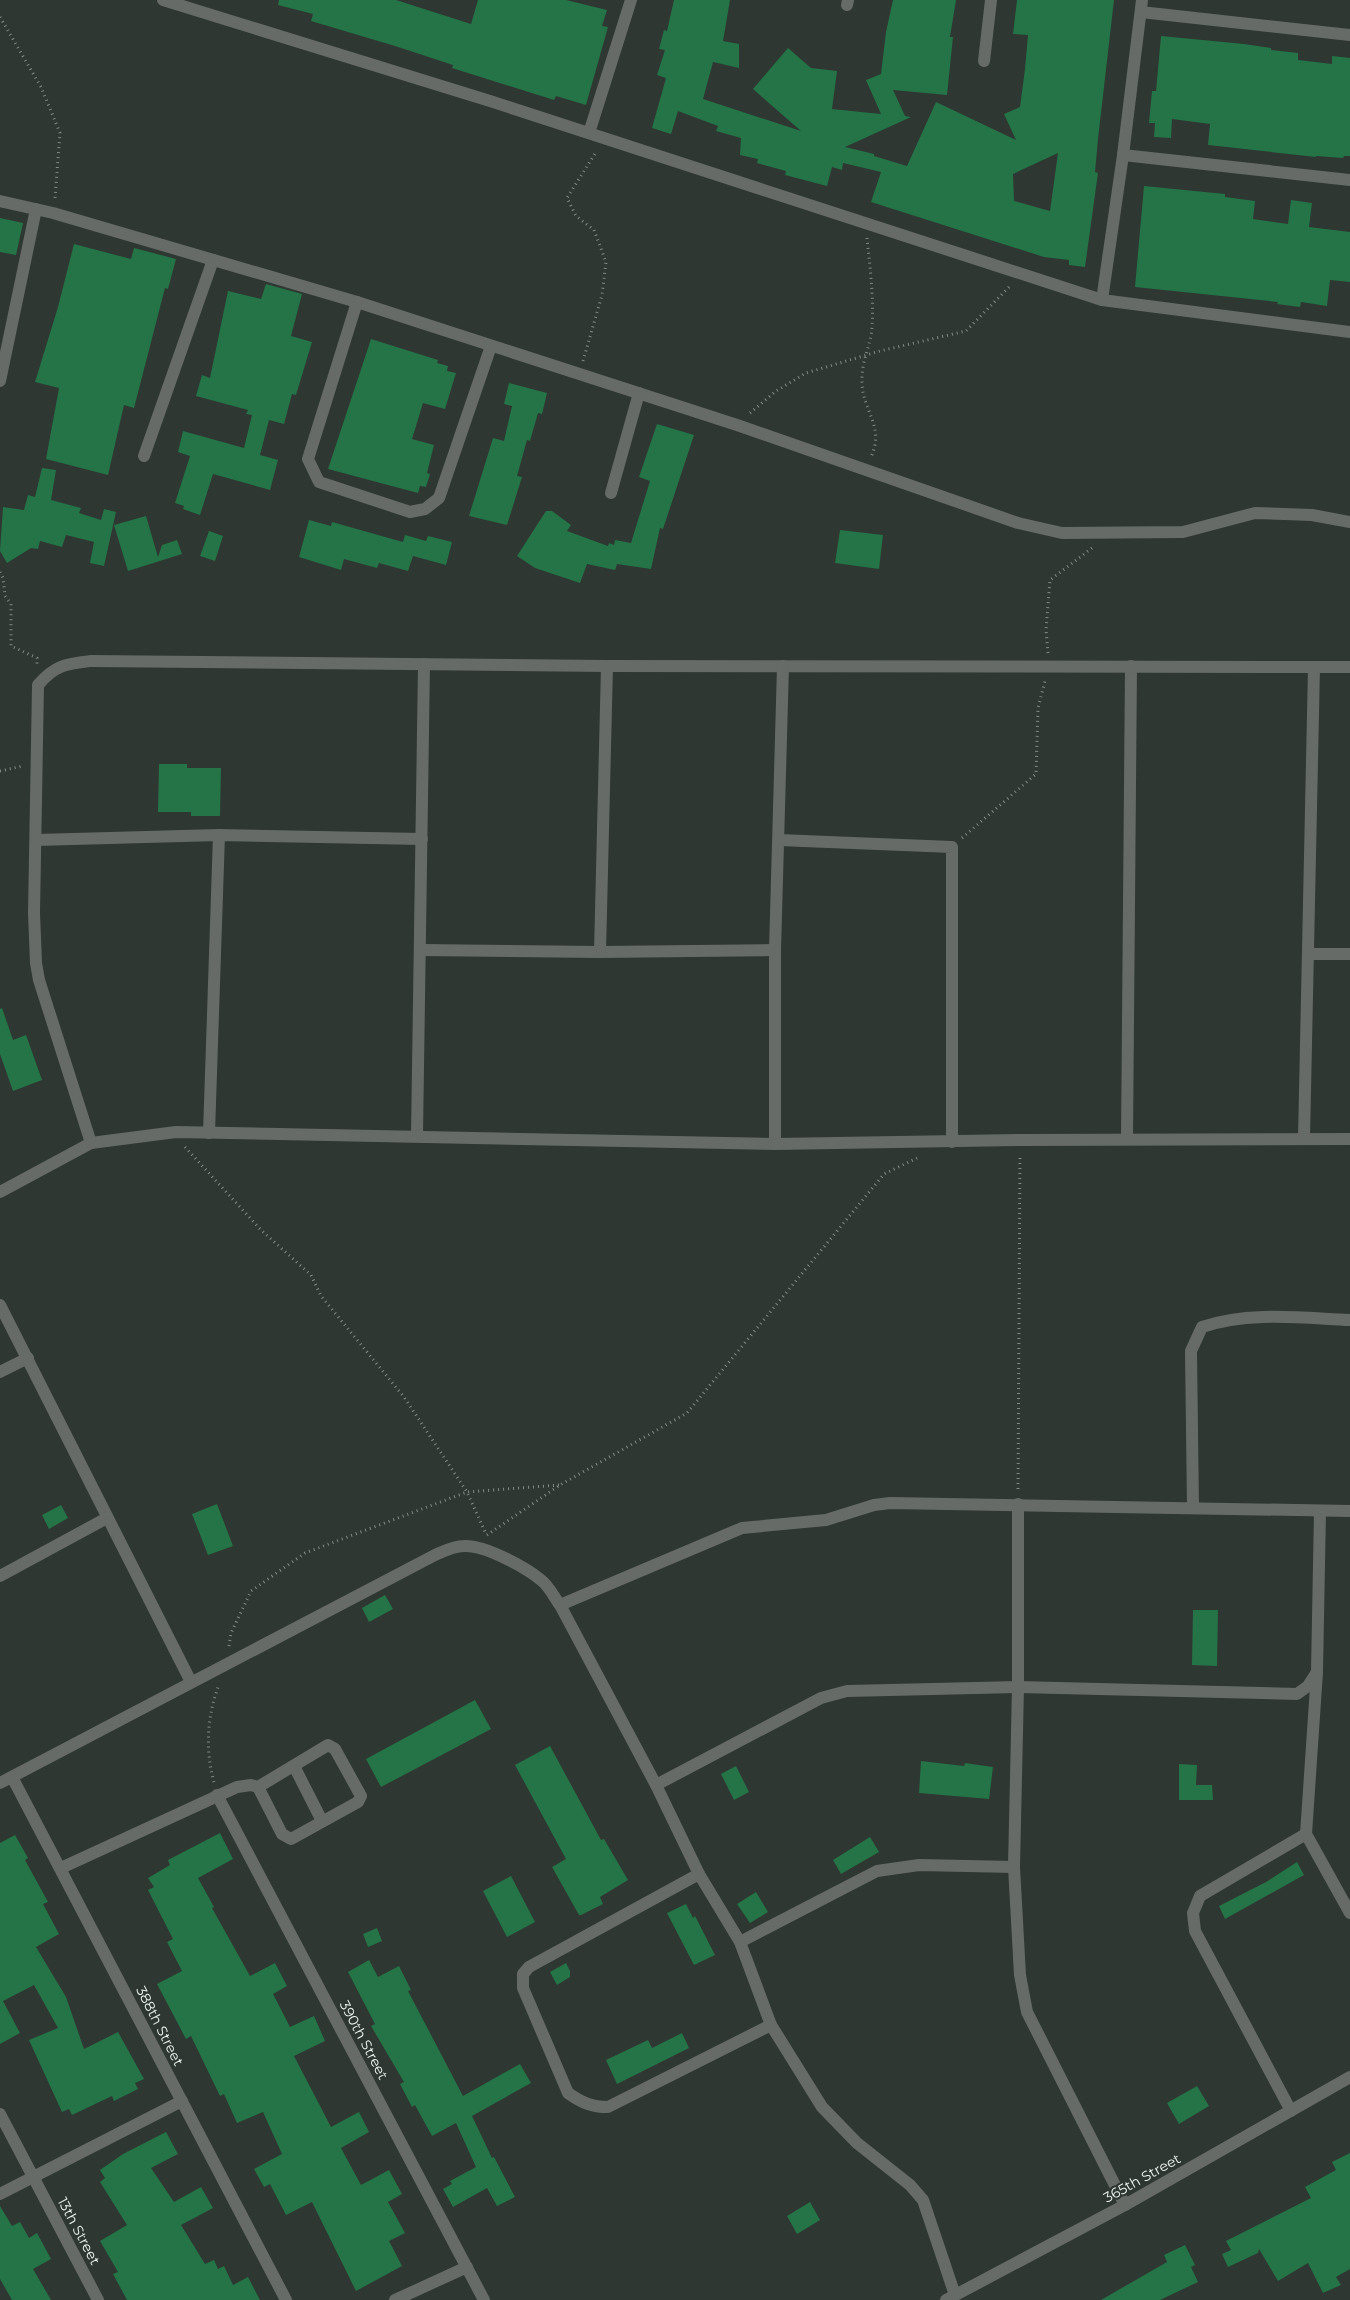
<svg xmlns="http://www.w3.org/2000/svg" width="1350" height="2300" font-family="Montserrat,sans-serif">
<rect width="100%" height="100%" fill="#2e3731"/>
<g fill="#247447" fill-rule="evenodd">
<polygon points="279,0 396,0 471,24 478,0 566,0 607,10 602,26 608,27 586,105 556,96 554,100 452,68 453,65 395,46 311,21 313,14 278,5"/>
<path d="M674,0h56l-7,41 16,3v24l-26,-6 -10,37 98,32 -48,-42 35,-41 23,20 26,3 -5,38 49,5 -15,-34 15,-6 5,-42 7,-32h63l-6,37h3l-6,58 -54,-5 12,26 6,1 -66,30 29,7v2l33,10 29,-64 80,38 -12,-26 16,-7 5,-38 3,-34 -15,-1 4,-34h97l-16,139 -3,33 3,1 -13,94 -16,-2v-5l-25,-3 -173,-55 10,-30 -38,-9 -1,7 -10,-3 -5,19 -42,-11 1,-4 -29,-8 1,-4 -18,-4 1,-17 -25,-7 2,-5 -40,-15 -7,23 -19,-6 14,-50 -9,-3 8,-25 -6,-1 5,-19 3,1zM1058,153l-8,58 -36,-10 -1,-27z"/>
<polygon points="1161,36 1244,44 1271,48 1271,50 1298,53 1298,60 1332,64 1332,56 1350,58 1350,156 1344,156 1343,158 1316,156 1316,157 1208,145 1210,124 1172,119 1171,138 1154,137 1155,123 1149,123 1152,91 1156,91"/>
<polygon points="1144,186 1225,194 1225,197 1255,201 1253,219 1288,224 1291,200 1312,203 1309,227 1350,232 1350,282 1330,280 1327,306 1301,302 1300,307 1277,304 1278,302 1135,287"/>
<polygon points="0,218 23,223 16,255 0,252"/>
<polygon points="74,244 131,259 134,248 176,259 168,289 165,288 134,408 124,405 108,475 46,459 59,388 35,382 58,307"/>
<polygon points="266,284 302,294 291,336 312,342 296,395 292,394 284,424 269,420 260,455 278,460 270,490 213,474 200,515 183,509 184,506 175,503 190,456 178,452 183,431 244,448 252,415 246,414 248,410 196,396 202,375 210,378 228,291 261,299"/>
<polygon points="371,339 438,360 437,363 448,366 447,371 456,373 445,409 423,403 412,439 434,445 427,473 430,474 426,487 420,486 418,493 328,469"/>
<polygon points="509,383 547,393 542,414 538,413 530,441 527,440 517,476 522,477 507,525 469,516 493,438 504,441 512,406 504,404"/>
<polygon points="657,424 694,435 663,529 660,528 651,569 617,564 615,570 587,564 580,583 535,568 517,556 546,511 552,511 571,525 567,531 608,546 609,543 614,545 615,540 631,543 650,481 639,477"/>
<polygon points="42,468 56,470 51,500 81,508 79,513 101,520 104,509 116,512 104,566 90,563 94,542 66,535 62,547 40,541 38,549 31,548 7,563 0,551 3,507 24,510 28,495 35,497"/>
<polygon points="146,516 158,557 162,545 177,540 182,554 128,571 114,525"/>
<polygon points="309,520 331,526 332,522 403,542 405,535 426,541 428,536 452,542 446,565 413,556 408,571 379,563 377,568 344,559 341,570 299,557"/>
<polygon points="840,530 883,535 879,569 835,563"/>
<polygon points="209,531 223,536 215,561 200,556"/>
<polygon points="159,764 187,764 187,768 221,768 220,816 191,816 191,812 158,812"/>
<polygon points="2,1008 13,1040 26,1035 42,1080 13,1091 0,1054 0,1009"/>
<polygon points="217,1504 233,1546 208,1555 192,1514"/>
<polygon points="61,1505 68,1518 49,1529 42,1515"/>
<polygon points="385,1595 393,1609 369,1622 362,1608"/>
<polygon points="1193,1610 1218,1610 1217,1666 1192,1665"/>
<polygon points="475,1700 491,1729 381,1787 366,1759"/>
<polygon points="550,1746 601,1840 604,1839 628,1880 600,1897 603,1904 581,1915 579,1915 552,1867 566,1859 515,1765"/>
<polygon points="921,1761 964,1766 965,1763 993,1767 989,1799 919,1793"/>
<polygon points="1179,1764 1197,1765 1196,1785 1212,1785 1213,1800 1179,1800"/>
<polygon points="736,1766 749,1792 734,1800 721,1774"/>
<polygon points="220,1833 233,1859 198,1878 214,1907 212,1908 250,1976 275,1963 287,1986 273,1994 290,2027 314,2016 325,2041 294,2056 331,2127 359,2112 369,2132 341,2148 361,2185 389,2170 402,2194 388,2202 405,2233 389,2241 402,2266 356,2291 312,2202 286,2215 270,2184 264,2187 254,2169 282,2154 263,2112 237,2123 224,2094 220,2096 191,2036 186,2039 157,1984 182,1971 167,1942 173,1939 148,1890 154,1887 148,1878 170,1865 168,1860"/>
<polygon points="15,1835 28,1858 25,1860 48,1902 43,1904 59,1934 36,1947 66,1997 84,2049 118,2032 144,2079 135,2083 138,2089 114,2101 112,2096 72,2115 69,2109 62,2112 29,2040 58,2028 34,1985 3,2001 20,2033 0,2044 0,1843"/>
<polygon points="870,1837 879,1852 841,1874 833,1860"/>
<polygon points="1297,1862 1304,1875 1225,1919 1219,1906 1266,1882"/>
<polygon points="511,1876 535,1922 507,1937 483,1891"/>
<polygon points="756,1892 768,1912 750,1923 737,1904"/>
<polygon points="686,1904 693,1918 695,1916 715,1955 694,1965 667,1913"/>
<polygon points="377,1928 382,1941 368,1947 363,1934"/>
<polygon points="369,1960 378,1977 399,1966 411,1990 408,1991 463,2096 520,2064 531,2083 472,2116 492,2158 494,2157 515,2197 497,2206 487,2188 453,2207 443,2189 452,2184 450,2181 476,2167 456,2123 432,2136 415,2105 412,2107 400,2084 404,2082 371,2026 375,2024 348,1972"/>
<polygon points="566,1963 570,1971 570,1977 557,1985 550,1972"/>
<polygon points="682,2033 689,2048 617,2084 606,2060 648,2040 652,2048"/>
<polygon points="1197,2086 1209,2106 1179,2124 1167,2103"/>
<polygon points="166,2132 178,2154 151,2168 174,2202 201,2187 213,2208 181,2225 205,2264 214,2260 218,2269 224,2266 233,2285 248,2277 260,2300 127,2300 113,2274 118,2272 100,2241 127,2225 100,2182 105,2178 100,2170 123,2154"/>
<polygon points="1350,2153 1350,2269 1336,2277 1341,2285 1323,2293 1308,2263 1278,2281 1259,2249 1258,2253 1228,2267 1222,2254 1231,2250 1226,2241 1311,2198 1305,2187 1336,2170 1332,2162"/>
<polygon points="810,2202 820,2220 797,2234 787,2216"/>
<polygon points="0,2206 12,2226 20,2222 29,2238 37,2233 51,2259 33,2269 51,2300 12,2300 0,2279"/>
<polygon points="1185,2245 1195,2265 1191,2267 1198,2282 1160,2300 1101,2300 1167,2262 1164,2255"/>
</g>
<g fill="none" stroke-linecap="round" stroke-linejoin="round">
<g stroke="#838b85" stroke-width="3" stroke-dasharray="1 4" stroke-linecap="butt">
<polyline points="0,17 41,87 60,133 55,198"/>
<path d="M867,238c3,29 7,60 5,89 -1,19 -11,33 -10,56 1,29 23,43 9,74"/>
<polyline points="583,361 602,295 606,262 594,230 576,216 567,198 596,152"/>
<polyline points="750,413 776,391 806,373 880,351 966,331 1011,285"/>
<polyline points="0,572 3,578 5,596 11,604 11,646 37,658 37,665"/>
<polyline points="1048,653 1046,630 1050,580 1092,548"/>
<polyline points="0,771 23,766"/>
<polyline points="962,838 1036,774 1038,708 1045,681"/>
<polyline points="185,1147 261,1230 311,1275 321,1296 404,1397 467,1492 486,1534"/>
<polyline points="1018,1489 1020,1155"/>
<polyline points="487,1535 560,1485 687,1413 884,1174 917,1158"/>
<polyline points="229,1646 231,1633 251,1591 305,1553 467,1492 559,1485"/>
<path d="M214,1782c-9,-31 -7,-67 5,-97"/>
</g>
<g stroke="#666b67" stroke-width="12">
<polyline points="163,0 490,101 1102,300 1350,332"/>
<polyline points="1142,0 1123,155 1350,180"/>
<polyline points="847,5 848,0"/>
<polyline points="1141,12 1350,35"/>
<polyline points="984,61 991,0"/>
<polyline points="589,133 631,0"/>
<polyline points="0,201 53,213 357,302 737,425 1018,523 1062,533 1183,532 1255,513 1312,515 1350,522"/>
<polyline points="1102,300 1123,155"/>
<polyline points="357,302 308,459 319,482 410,512 425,509 439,498 491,346"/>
<polyline points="0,381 36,209"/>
<polyline points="144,456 213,260"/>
<polyline points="611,493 639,393"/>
<polyline points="36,840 219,835 422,839"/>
<polyline points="779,840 952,847 952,1142"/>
<polyline points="421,950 600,952 775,950"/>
<polyline points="600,952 607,666"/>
<polyline points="1309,954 1350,954"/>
<polyline points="209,1133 219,835"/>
<polyline points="417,1135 424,664"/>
<polyline points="1304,1138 1314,667"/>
<polyline points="1127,1139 1131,666"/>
<path d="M91,1143l-52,-163 -3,-17 -2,-50 4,-228c17,-20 28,-21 53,-24l516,5 743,1"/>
<polyline points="775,1144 775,950 783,666"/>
<polyline points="0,1192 91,1143 176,1132 775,1144 1020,1140 1350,1139"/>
<polyline points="0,1305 191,1682"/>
<polyline points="0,1372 28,1358"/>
<polyline points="1018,1504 1018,1687 1014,1867 1020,1975 1027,2012 1125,2205"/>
<path d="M1193,1508l-2,-157 11,-24c47,-16 100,-9 148,-7"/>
<polyline points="1320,1511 1317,1672 1306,1834 1350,1913"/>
<polyline points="0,1576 107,1518"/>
<polyline points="560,1605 742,1528 826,1520 874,1505 890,1503 1350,1511"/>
<polyline points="294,1766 322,1821"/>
<polyline points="12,1777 286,2300"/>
<path d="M0,1783l435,-228c9,-4 19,-9 29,-9 21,-1 61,21 77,34 8,6 13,17 19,25l96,180 43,89 41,68 31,83 51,82 35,36 53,42 13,15 32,95"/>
<polyline points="656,1785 821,1698 847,1691 1018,1687 1297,1694 1308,1686 1317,1672"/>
<polyline points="217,1795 484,2300"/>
<polyline points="61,1868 237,1787 251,1785 258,1787 282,1834 291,1839 358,1802 361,1796 335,1749 328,1745 258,1787"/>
<path d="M699,1874l-170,93 -6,7v14l45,105c14,10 24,14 40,14l163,-82"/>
<polyline points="740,1942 877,1871 919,1865 1014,1867"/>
<polyline points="1291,2111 1195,1931 1193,1913 1200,1896 1306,1834"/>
<polyline points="0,2114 98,2300"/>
<polyline points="0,2194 182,2101"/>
<polyline points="395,2300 467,2267"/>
<polyline points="946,2300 1125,2205 1350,2077"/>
</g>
</g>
<g text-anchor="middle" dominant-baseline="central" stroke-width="4.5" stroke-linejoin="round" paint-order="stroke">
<g font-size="14" fill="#eff5f0" stroke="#2e3731">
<text transform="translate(160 2026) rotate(63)">388th Street</text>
<text transform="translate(364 2040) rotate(62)">390th Street</text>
<text transform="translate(1142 2178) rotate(-29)">365th Street</text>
<text transform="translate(79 2231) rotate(62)">13th Street</text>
</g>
</g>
</svg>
